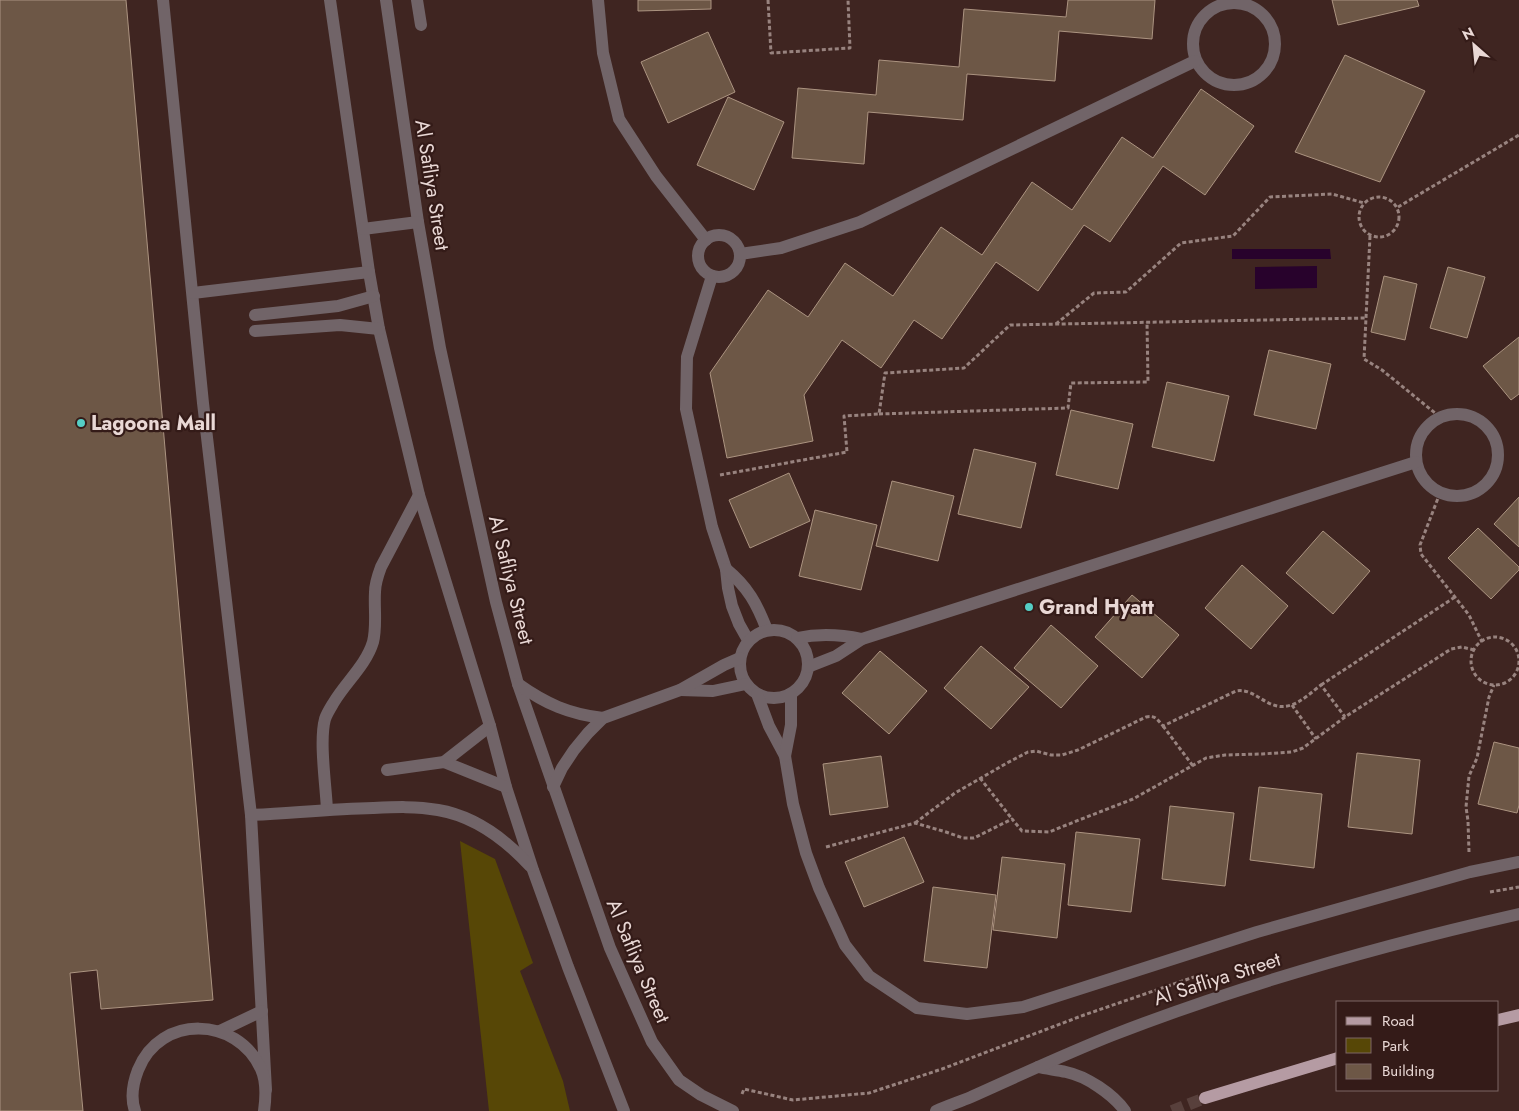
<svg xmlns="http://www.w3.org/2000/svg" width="1519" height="1111" font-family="Jost,sans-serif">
<rect width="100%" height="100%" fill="#3f2521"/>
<polygon fill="#574706" points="460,841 495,859 533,963 520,971 563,1081 570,1111 489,1111"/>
<g fill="#28022c">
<polygon points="1232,249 1330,249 1331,259 1232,259"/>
<polygon points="1317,266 1317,288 1255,289 1255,267"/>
</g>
<g fill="#6d5746" stroke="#ac9481">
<polygon points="0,0 126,0 213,1000 101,1009 97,970 70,973 83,1111 0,1111"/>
<polygon points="638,0 711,0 711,9 638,11"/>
<polygon points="1068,0 1155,0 1152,39 1059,31 1055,81 967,74 963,120 868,112 864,164 792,158 798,88 876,95 879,60 959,67 964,9 1066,17"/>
<polygon points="1332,0 1417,0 1419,6 1338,25"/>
<polygon points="708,32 735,92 668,123 641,62"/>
<polygon points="1345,55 1425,91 1380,182 1295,152"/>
<polygon points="1201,89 1254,126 1205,195 1163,166 1110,242 1084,225 1038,291 996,262 942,339 914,320 881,368 842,340 804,395 813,441 727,458 710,373 768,290 808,317 845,263 893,296 941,227 982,255 1032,182 1072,210 1122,137 1153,158"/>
<polygon points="728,97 784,122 754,190 697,165"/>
<polygon points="1448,267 1485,277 1467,338 1430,328"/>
<polygon points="1384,276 1417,284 1405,340 1371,332"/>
<polygon points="1519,337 1519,394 1511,400 1483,366"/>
<polygon points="1269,350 1331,364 1316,429 1254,415"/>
<polygon points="1167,382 1229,396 1214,461 1152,447"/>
<polygon points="1071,410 1133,424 1118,489 1056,475"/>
<polygon points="974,449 1036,463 1021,528 958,514"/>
<polygon points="789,473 810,521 750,548 729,500"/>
<polygon points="892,481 954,496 938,561 876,546"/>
<polygon points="1519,497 1519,547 1494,524"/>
<polygon points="815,510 877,525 861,590 799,576"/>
<polygon points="1478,528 1519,567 1519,570 1491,599 1448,558"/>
<polygon points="1323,531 1370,571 1333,614 1286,573"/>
<polygon points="1242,565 1288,606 1251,649 1205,608"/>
<polygon points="1132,595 1179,635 1142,678 1095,637"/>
<polygon points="1051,625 1098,666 1061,708 1014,668"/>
<polygon points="981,646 1029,687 991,729 944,688"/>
<polygon points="880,651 927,691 889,734 842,693"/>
<polygon points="1494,742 1519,748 1519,805 1517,813 1478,804"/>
<polygon points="1357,753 1420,760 1412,834 1348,827"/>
<polygon points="881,756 888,807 830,815 823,764"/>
<polygon points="1259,787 1322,794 1314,868 1250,860"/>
<polygon points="1170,806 1234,813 1225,886 1162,879"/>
<polygon points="1076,832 1140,839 1131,912 1068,905"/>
<polygon points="904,837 924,882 864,907 845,862"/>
<polygon points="1002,857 1065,864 1057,938 993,930"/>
<polygon points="933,887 996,895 987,968 924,961"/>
</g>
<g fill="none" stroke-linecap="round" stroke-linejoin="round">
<polyline stroke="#58403c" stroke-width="12" stroke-dasharray="12 6" stroke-linecap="butt" points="1172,1111 1205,1098"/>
<g stroke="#98837f" stroke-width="3" stroke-dasharray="4 2.5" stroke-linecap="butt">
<polyline points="768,0 771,53 850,48 848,0"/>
<polyline points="1223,0 1224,3"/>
<circle cx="1379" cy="217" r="20"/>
<polyline points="1398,207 1519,135"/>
<polyline points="1370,236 1364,359 1382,370 1440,417"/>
<polyline points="1056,324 1094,293 1126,292 1181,243 1233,236 1270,197 1332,194 1364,203"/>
<polyline points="879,414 1068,408 1071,383 1148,382 1147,322"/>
<polyline points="720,475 847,452 844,416 879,414 885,373 964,368 1010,325 1366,318"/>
<polyline points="1440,493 1420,545 1421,554 1469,615 1482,642"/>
<circle cx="1495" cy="661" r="24"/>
<polyline points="1321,685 1455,597"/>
<polyline points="1292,705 1316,739"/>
<polyline points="1163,726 1193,766"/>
<polyline points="980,778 1012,819"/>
<path d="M915,823l40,-30 52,-30 21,-11 8,-1 15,4h11l16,-5 68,-33c9,-2 11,2 17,9l73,-35c20,-4 32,22 55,14 9,-2 22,-14 30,-20l24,32"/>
<polyline points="826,847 915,823 946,832 963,838 974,838 1012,819 1022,831 1049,832 1079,820 1133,799 1206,758 1225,755 1262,754 1292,752 1303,748 1345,717 1451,649 1462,647 1474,650"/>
<polyline points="1469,852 1468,821 1466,807 1469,776 1477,758 1489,697 1494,685"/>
<polyline points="1490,892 1519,887"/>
<polyline points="742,1094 744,1089 793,1100 869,1093 942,1069 1084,1015 1194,977"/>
</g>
<g stroke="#716468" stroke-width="12">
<polyline points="163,0 203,403 251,815 266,1090"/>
<polyline points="330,0 369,272 379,329 419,495 490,726 506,787 533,870 568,967 624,1111"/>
<polyline points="386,0 418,222 440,348 496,602 518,684 610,948 652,1042 679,1080 701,1095 733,1111"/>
<polyline points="417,0 421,25"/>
<polyline points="598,0 603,53 619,119 656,176 706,240"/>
<circle cx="1234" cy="44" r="41"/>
<polyline points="363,229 418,222"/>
<circle cx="719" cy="256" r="21"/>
<polyline points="740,254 781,248 860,222 1195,61"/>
<polyline points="712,276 687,357 686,409 712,527 726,569 728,588 732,606 739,624 748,640"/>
<polyline points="193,293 369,272"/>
<polyline points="255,315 338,306 374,296"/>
<polyline points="255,331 340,325 379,329"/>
<circle cx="1457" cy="455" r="41"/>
<path d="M726,569c22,18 31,35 41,61"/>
<circle cx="774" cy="664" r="34"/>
<path d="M797,638c23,-5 42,-4 65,1"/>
<polyline points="808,667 836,656 862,639 1416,462"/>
<path d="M518,684c28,20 51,30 85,34"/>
<polyline points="680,690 713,691 746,684"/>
<polyline points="757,694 769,726 785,756 793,804 806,853 819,888 845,945 869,976 917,1008 967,1014 1023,1007 1257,932 1470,872 1519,862"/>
<polyline points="785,756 791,725 791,694"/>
<polyline points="444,762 506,787"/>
<polyline points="387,770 444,762 490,726"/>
<polyline points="553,787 562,768 574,750 588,733 603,718 680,690 724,665 740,658"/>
<path d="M327,810c-1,-24 -8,-69 -2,-91 2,-6 6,-12 9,-17 12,-20 32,-37 39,-60 4,-16 1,-33 2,-50 0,-9 3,-17 6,-25l38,-72"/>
<path d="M251,815c41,-2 81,-6 122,-7 22,-1 43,-2 65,2 36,6 68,30 92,56"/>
<polyline points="220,1031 262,1011"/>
<path d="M1038,1067c9,2 19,3 28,5 20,4 47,22 59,39"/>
<path d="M135,1111c-5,-14 -2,-28 3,-41 22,-56 99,-54 123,-1 6,13 5,28 3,42"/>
<path d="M936,1111c11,-5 23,-9 35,-14 47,-21 94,-43 142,-62 131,-51 269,-90 406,-121"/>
</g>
<g stroke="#b59ba3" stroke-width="12">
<polyline points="1498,1020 1519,1015"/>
<polyline points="1205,1098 1338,1058"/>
</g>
</g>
<g fill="#55cec5" stroke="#341b18" stroke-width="2">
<circle cx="81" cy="423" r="5"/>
<circle cx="1029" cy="607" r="5"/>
</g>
<g text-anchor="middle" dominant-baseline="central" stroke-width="4.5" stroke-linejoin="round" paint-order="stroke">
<g font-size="20" fill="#e9d8d5" stroke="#341b18">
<text transform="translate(432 185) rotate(81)">Al Safliya Street</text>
<text transform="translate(511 580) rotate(76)">Al Safliya Street</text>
<text transform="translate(638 961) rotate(67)">Al Safliya Street</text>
<text transform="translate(1217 979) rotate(-18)">Al Safliya Street</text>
</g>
<g font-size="20" font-weight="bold" fill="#e9d8d5" stroke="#341b18" text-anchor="start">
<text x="91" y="423">Lagoona Mall</text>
<text x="1039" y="607">Grand Hyatt</text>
</g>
</g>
<rect x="1336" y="1001" width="162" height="90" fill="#341b18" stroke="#7c6764"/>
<rect x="1346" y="1017" width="25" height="8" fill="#b59ba3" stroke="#7c6764"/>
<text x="1382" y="1026" font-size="15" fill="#e9d8d5">Road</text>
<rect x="1346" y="1038" width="25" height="15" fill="#574706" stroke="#7c6764"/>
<text x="1382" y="1051" font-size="15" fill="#e9d8d5">Park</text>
<rect x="1346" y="1064" width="25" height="15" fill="#6d5746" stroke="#7c6764"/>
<text x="1382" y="1076" font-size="15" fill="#e9d8d5">Building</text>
<g transform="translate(1474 45) rotate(333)" stroke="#341b18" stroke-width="4" paint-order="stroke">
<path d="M0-4L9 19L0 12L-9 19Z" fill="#e9d8d5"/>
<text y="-8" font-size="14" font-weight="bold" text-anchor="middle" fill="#e9d8d5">N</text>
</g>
</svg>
